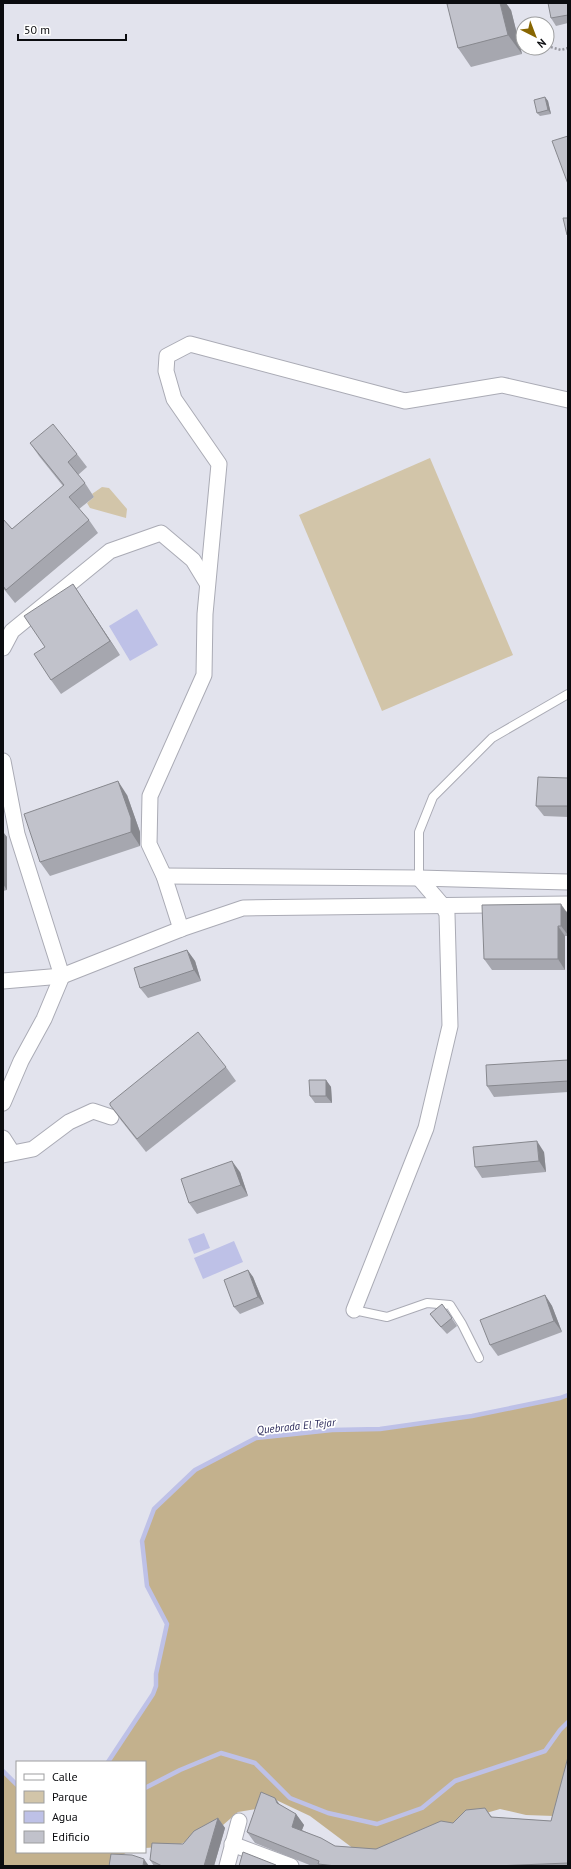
<svg xmlns="http://www.w3.org/2000/svg" width="571" height="1869" font-family="'PT Sans',sans-serif">
<rect width="100%" height="100%" fill="#e2e3ed"/>
<g fill="#d2c5a9">
<polygon points="430,458 513,655 382,711 299,515"/>
<polygon points="102,487 109,488 127,509 126,518 90,508 87,503 94,497 92,494"/>
</g>
<g fill="#c3b18d">
<polygon points="568,1395 568,1765 554,1816 526,1815 500,1809 455,1822 392,1855 354,1849 310,1816 274,1799 262,1808 238,1812 223,1825 176,1846 145,1848 145,1762 108,1762 153,1694 156,1686 156,1674 167,1624 147,1586 142,1541 154,1509 195,1470 256,1438 332,1430 380,1429 472,1416 560,1398"/>
<polygon points="3,1771 17,1784 17,1852 127,1852 107,1866 3,1866"/>
</g>
<g fill="#bec1e7">
<polygon points="137,609 158,645 130,661 109,626"/>
<polygon points="204,1233 210,1248 194,1254 188,1239"/>
<polygon points="234,1241 243,1262 203,1279 194,1258"/>
</g>
<g fill="none" stroke-linecap="round" stroke-linejoin="round">
<g stroke="#bec1e7" stroke-width="4.5">
<polyline points="108,1762 153,1694 156,1686 156,1674 167,1624 147,1586 142,1541 154,1509 195,1470 256,1438 332,1430 380,1429 472,1416 560,1398 568,1395"/>
<polyline points="3,1771 17,1785"/>
<polyline points="145,1788 180,1770 221,1753 255,1763 290,1798 328,1813 377,1824 422,1808 455,1781 545,1751 560,1730 568,1722"/>
</g>
<g stroke="#aaabb5" stroke-width="10">
<g id="service">
<polyline points="419,878 419,832 433,797 492,738 568,694"/>
<polyline points="354,1310 387,1317 427,1303 450,1305 462,1324 479,1358"/>
</g>
</g>
<g stroke="#aaabb5" stroke-width="17">
<g id="minor">
<polyline points="3,648 12,631 110,551 161,533 193,560 207,583"/>
<polyline points="3,761 17,834 62,976 44,1019 21,1061 3,1103"/>
<polyline points="164,876 419,878 568,882"/>
<polyline points="181,929 164,876 149,844 150,796 204,675 205,614 219,464 174,399 166,371 167,356 190,344 405,401 502,385 568,400"/>
<polyline points="3,981 62,976 181,929 243,908 568,904"/>
<polyline points="3,1138 12,1152"/>
<polyline points="3,1155 33,1149 69,1122 93,1111 111,1117"/>
<polyline points="354,1310 426,1128 450,1026 447,914 443,906 419,878"/>
<polyline points="232,1844 291,1866"/>
<polyline points="227,1866 239,1821"/>
</g>
</g>
<g stroke="#9798a0" stroke-width="2.5" stroke-dasharray="2 2" stroke-linecap="butt">
<polyline points="522,40 523,40"/>
<polyline points="547,46 561,50 568,48"/>
</g>
<use href="#service" stroke="#fff" stroke-width="8"/>
<use href="#minor" stroke="#fff" stroke-width="15"/>
</g>
<g fill="#a6a7af">
<polygon points="568,3 568,23 556,26 551,18"/>
<polygon points="511,10 522,54 471,67 458,48"/>
<polygon points="545,97 548,101 551,114 540,116 537,113"/>
<polygon points="30,443 77,454 87,467 78,475 85,483 94,497 79,509 89,520 98,533 15,603 3,588 3,519 12,529 63,486 39,456"/>
<polygon points="73,584 120,655 61,694 51,680 45,647"/>
<polygon points="568,778 568,817 544,816 536,806"/>
<polygon points="127,795 140,832 140,846 50,876 40,862"/>
<polygon points="3,832 7,837 7,890 3,891"/>
<polygon points="568,914 568,936 565,936 565,970 492,970 484,959"/>
<polygon points="187,950 195,961 201,981 148,998 140,988"/>
<polygon points="568,1060 568,1092 494,1097 487,1086"/>
<polygon points="226,1067 236,1081 146,1152 120,1119 110,1105"/>
<polygon points="326,1080 331,1087 332,1103 315,1103 310,1096"/>
<polygon points="544,1152 546,1172 482,1178 475,1167"/>
<polygon points="240,1172 248,1196 197,1214 189,1203"/>
<polygon points="248,1270 253,1277 264,1304 240,1314 234,1307"/>
<polygon points="545,1295 552,1306 562,1332 498,1356 490,1345"/>
<polygon points="447,1311 457,1326 447,1334 435,1321 430,1314"/>
<polygon points="568,1757 568,1866 312,1866 255,1843 247,1832 280,1805 296,1814 304,1825 302,1830 335,1846 376,1849 453,1823 485,1808 492,1817 551,1821"/>
<polygon points="218,1818 225,1828 214,1866 154,1866 150,1860 183,1844"/>
</g>
<g fill="#87888e">
<polygon points="500,3 506,3 511,10 522,54 508,35"/>
<polygon points="545,97 548,101 551,114 548,110"/>
<polygon points="73,584 82,598 120,655 110,641"/>
<polygon points="118,781 127,795 140,832 140,846 131,832"/>
<polygon points="3,832 7,837 7,890 3,884"/>
<polygon points="561,904 568,914 568,935 561,926"/>
<polygon points="558,926 565,936 565,970 558,959"/>
<polygon points="187,950 195,961 201,981 194,970"/>
<polygon points="326,1080 331,1087 332,1103 326,1096"/>
<polygon points="537,1141 544,1152 546,1172 539,1161"/>
<polygon points="232,1161 240,1172 248,1196 241,1185"/>
<polygon points="248,1270 253,1277 264,1304 258,1297"/>
<polygon points="545,1295 552,1306 562,1332 554,1321"/>
<polygon points="275,1798 283,1809 277,1803"/>
<polygon points="296,1814 304,1825 299,1837 292,1827"/>
<polygon points="218,1818 225,1828 214,1866 204,1866"/>
<polygon points="144,1859 149,1866 143,1866"/>
</g>
<g fill="#c1c2cb" stroke="#87888e">
<polygon points="451,3 500,3 508,35 458,48 447,4"/>
<polygon points="548,3 568,3 568,15 551,18"/>
<polygon points="545,97 548,110 537,113 534,100"/>
<polygon points="568,136 568,184 552,141"/>
<polygon points="563,218 568,218 568,235 567,235"/>
<polygon points="53,424 77,454 68,462 85,483 69,497 89,520 6,590 3,586 3,519 12,529 64,485 30,443"/>
<polygon points="73,584 110,641 51,680 34,654 45,647 24,616"/>
<polygon points="538,777 568,778 568,806 536,806"/>
<polygon points="118,781 131,818 131,832 40,862 24,814"/>
<polygon points="561,904 561,926 558,926 558,959 484,959 482,905"/>
<polygon points="187,950 194,970 140,988 134,968"/>
<polygon points="198,1032 226,1067 137,1139 110,1105 110,1103"/>
<polygon points="568,1060 568,1081 487,1086 486,1065"/>
<polygon points="309,1080 326,1080 326,1096 310,1096"/>
<polygon points="537,1141 539,1161 475,1167 473,1147"/>
<polygon points="232,1161 241,1185 189,1203 181,1179"/>
<polygon points="248,1270 258,1297 234,1307 224,1280"/>
<polygon points="545,1295 554,1321 490,1345 480,1320"/>
<polygon points="442,1304 452,1318 441,1327 430,1314"/>
<polygon points="568,1757 568,1863 495,1866 336,1866 318,1864 319,1861 247,1832 261,1792 275,1798 277,1803 296,1814 292,1827 321,1838 335,1846 376,1849 441,1821 453,1823 466,1810 485,1808 491,1817 551,1821"/>
<polygon points="218,1818 204,1866 162,1866 150,1860 152,1843 183,1844 194,1831"/>
<polygon points="243,1852 276,1865 276,1866 239,1866"/>
<polygon points="111,1854 132,1855 144,1859 143,1866 109,1866"/>
</g>
<g text-anchor="middle" dominant-baseline="central" stroke-width="3.5" stroke-linejoin="round" paint-order="stroke">
<g font-size="11" font-style="italic" fill="#2b2a5a" stroke="#fff">
<text transform="translate(296 1426) rotate(-6)">Quebrada El Tejar</text>
</g>
</g>
<rect width="571" height="1869" fill="none" stroke="#0b0c0f" stroke-width="8"/>
<rect x="16" y="1761" width="130" height="92" fill="#ffffff" stroke="#9d9e9f"/>
<rect x="24" y="1774" width="20" height="6" fill="#ffffff" stroke="#9d9e9f"/>
<text x="52" y="1781" font-size="12" fill="#0b0c0f">Calle</text>
<rect x="24" y="1791" width="20" height="12" fill="#d2c5a9" stroke="#9d9e9f"/>
<text x="52" y="1801" font-size="12" fill="#0b0c0f">Parque</text>
<rect x="24" y="1811" width="20" height="12" fill="#bec1e7" stroke="#9d9e9f"/>
<text x="52" y="1821" font-size="12" fill="#0b0c0f">Agua</text>
<rect x="24" y="1831" width="20" height="12" fill="#c1c2cb" stroke="#9d9e9f"/>
<text x="52" y="1841" font-size="12" fill="#0b0c0f">Edificio</text>
<g transform="translate(535 36) rotate(138)"><circle r="19" fill="#ffffff" stroke="#9d9e9f"/>
<path d="M0-3L7 15L0 10L-7 15Z" fill="#886601"/>
<text y="-6" font-size="11" font-weight="bold" text-anchor="middle" fill="#0b0c0f">N</text>
</g>
<path d="M18 34v6h108v-6" fill="none" stroke="#0b0c0f" stroke-width="2"/>
<text x="24" y="34" font-size="12" fill="#0b0c0f" stroke="#ffffff" stroke-width="3" paint-order="stroke">50 m</text>
</svg>
